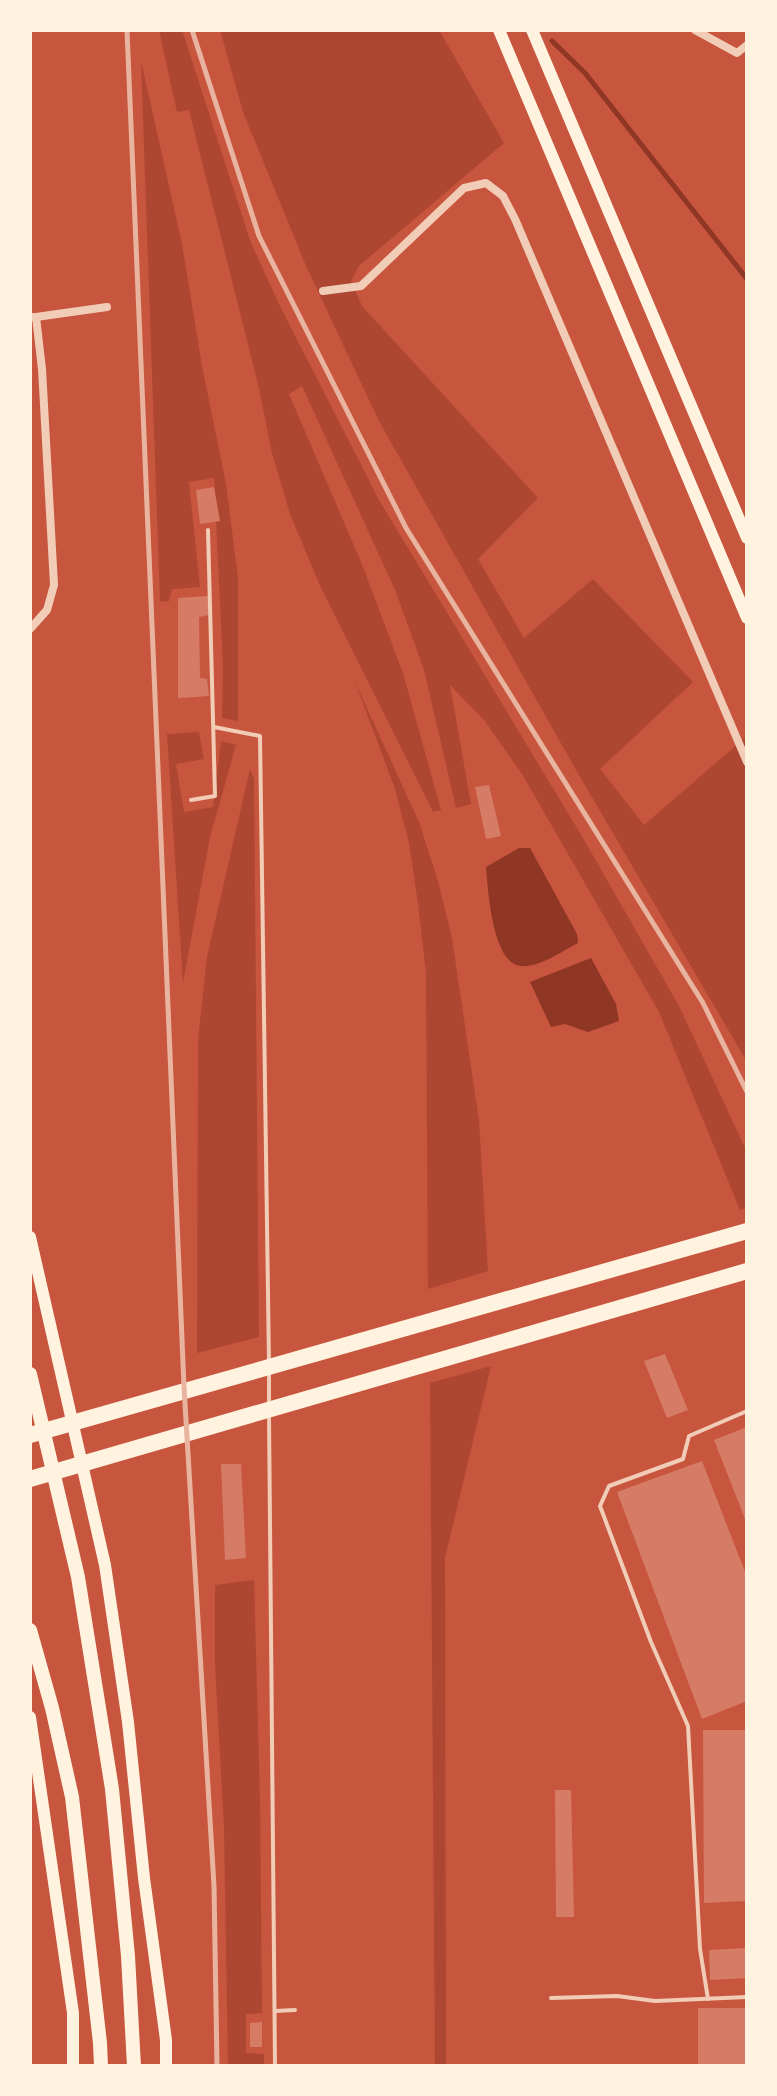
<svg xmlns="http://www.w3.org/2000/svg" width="777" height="2096" font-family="'Source Sans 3',sans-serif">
<rect width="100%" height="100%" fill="#c8553d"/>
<g fill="#ae4732">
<polygon points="159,30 182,30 251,243 281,308 379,500 583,838 679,1006 747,1152 747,1208 740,1210 659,1012 522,774 484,720 450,685 471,804 456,808 424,670 396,592 302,386 289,394 361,562 403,673 441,810 433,812 321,588 290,514 272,453 259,388 189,110 177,112"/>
<polygon points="220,30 439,30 504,143 359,266 351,281 362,306 538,498 478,559 524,638 593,579 693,682 600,769 644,825 747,736 747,1062 576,770 379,421 306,266 243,112"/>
<polygon points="141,61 182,244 202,366 226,484 238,578 238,721 222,718 223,667 214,478 189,482 200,587 172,589 169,601 160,602"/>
<polygon points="355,682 419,822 438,881 452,938 479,1121 488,1271 428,1289 426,973 418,904 409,843 395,789"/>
<polygon points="199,732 204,759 176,764 184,812 213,807 221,741 236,745 210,837 183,983 167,734"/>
<polygon points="250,769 254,779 259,1337 197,1353 198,1039 207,957"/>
<polygon points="491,1366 445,1558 446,2066 435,2066 430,1383"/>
<polygon points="254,1580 260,1799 262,2013 246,2014 246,2053 264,2054 264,2066 228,2066 224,1828 215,1664 215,1585"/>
</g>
<g fill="#8f3625">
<path d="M519,848h11l47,86 1,9c-16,8 -39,25 -57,23 -29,-2 -33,-77 -35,-99z"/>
<polygon points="591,958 616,1004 619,1021 588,1032 565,1024 551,1027 530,982"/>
</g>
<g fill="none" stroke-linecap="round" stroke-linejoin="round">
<polyline stroke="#8f3625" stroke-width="5" points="552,41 585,73 747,279"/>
</g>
<g fill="#d67c66">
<polygon points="214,487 220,521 200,524 196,490"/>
<polygon points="208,596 209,615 199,617 200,678 207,679 209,696 178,698 178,598"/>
<polygon points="489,785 501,836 486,839 475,787"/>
<polygon points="665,1354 688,1410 667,1418 644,1361"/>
<polygon points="747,1427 747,1524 714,1440"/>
<polygon points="702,1461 747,1577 747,1701 702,1719 617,1492"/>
<polygon points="221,1464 241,1464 246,1558 225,1560"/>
<polygon points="703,1730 747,1730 747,1901 704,1903"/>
<polygon points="555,1790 571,1790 574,1917 556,1917"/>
<polygon points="747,1948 747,1978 710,1980 709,1950"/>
<rect x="698" y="2008" width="49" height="58"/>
<polygon points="262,2022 262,2047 250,2047 250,2023"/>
</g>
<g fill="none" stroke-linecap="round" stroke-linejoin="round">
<g stroke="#f1ccb7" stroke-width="4">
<polyline points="214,727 260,736 269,1363"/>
<polyline points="191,800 215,796 208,530"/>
<polyline points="269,1407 269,1371"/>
<polyline points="269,1415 275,2066"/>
<polyline points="551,1998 617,1996 655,2001 747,1997"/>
<polyline points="708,1999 700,1949 688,1726 651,1642 600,1506 609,1486 683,1459 689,1436 747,1411"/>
<polyline points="275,2011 295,2010"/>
</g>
<g stroke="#f1ccb7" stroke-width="8">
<polyline points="695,30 737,53 747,45"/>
<polyline points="323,291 361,286 464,188 486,183 503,196 515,219 747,762"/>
<polyline points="30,317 36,317 42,369 54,585 47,610 30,629"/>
<polyline points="36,317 107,307"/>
</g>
<g stroke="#fff3e0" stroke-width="12">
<polyline points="499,30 747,618"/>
<polyline points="532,30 747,538"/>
<polyline points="30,1237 105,1565 128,1722 144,1878 166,2040 166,2066"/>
<polyline points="30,1717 73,2013 73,2066"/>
</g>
<g stroke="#fff3e0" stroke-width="14">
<polyline points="30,1374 78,1577 112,1789 128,1956 134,2066"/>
<polyline points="30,1630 52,1708 72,1797 100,2043 101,2066"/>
</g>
<g stroke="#fff3e0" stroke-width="16">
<polyline points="30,1435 747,1231"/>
<polyline points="30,1479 747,1271"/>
</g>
<g stroke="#e9b49f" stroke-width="5">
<polyline points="127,30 184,1387 214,1886 217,2066"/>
<polyline points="192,30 259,236 406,528 703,1003 747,1092"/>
</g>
</g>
<rect width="777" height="2096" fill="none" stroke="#fff3e0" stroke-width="64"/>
</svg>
